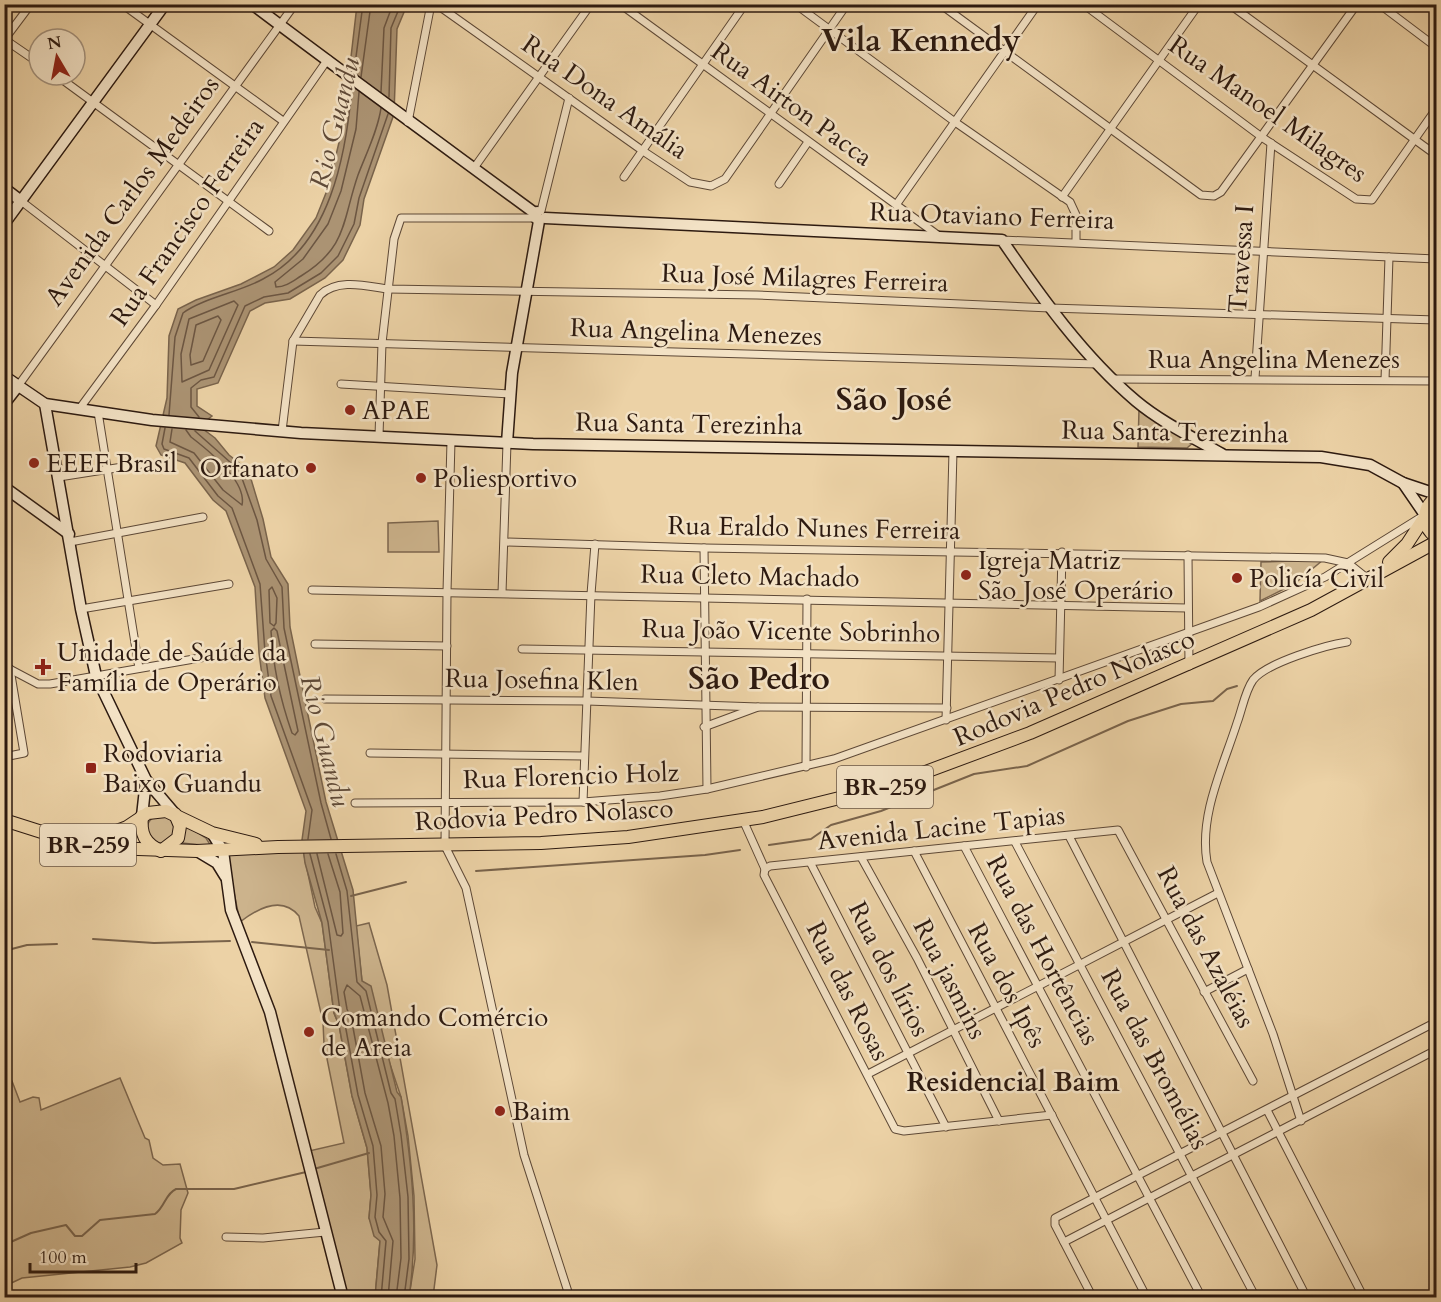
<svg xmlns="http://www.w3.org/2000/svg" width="1441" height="1302" font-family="Cardo,serif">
<rect width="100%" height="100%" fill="#ecd2a6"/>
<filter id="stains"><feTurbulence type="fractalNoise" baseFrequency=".00333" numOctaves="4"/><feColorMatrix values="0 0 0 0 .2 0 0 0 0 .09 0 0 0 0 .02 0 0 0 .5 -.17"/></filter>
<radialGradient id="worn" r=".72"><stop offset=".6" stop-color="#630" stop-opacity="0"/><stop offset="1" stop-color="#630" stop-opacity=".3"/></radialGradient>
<g fill="#ccb38c" stroke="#7c664e" stroke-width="1.5">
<polygon points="1139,409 1195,441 1187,448 1138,447"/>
<polygon points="438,521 439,552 388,552 388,523"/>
<polygon points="1323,560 1294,584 1260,601 1261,562"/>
<circle cx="161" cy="829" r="14"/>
<polygon points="186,825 206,838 211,846 182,843"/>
<path d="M303,850l12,57 7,16 12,90 5,12 13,71 15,52 4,47 -2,23 11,23 -5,56h-27l-39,-146 35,-8 -20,-99 -1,-22 -24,-106c-17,-21 -41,-8 -59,6l-14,-68z"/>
<polygon points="369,923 387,985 437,1265 433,1297 409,1297 415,1259 414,1196 408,1136 401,1097 362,981 356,926"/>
<polygon points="5,1072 12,1081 20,1102 33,1097 39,1098 41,1110 120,1078 145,1138 149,1140 153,1158 163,1165 180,1164 188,1193 181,1210 180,1238 182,1243 146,1263 130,1267 22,1278 5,1286"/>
</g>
<path fill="#ab9373" stroke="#79634b" stroke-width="1.5" d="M357,5h50l-10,24 -3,85 -30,85 -4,26 -17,35 -18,18 -35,21 -25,4 -15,8 -32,72 -21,6v17l15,10 -13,10 16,12 14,17 14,11 8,13 12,40 8,38 17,27 2,43 18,88 18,87 27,88 9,91 9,5 26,106 4,5c11,66 18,133 8,200h-34l5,-56 -6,-5 -5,-18 2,-23 -4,-47 -15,-52 -13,-71 -5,-12 -12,-90 -17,-60 -3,-23 4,-29 -41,-113 -6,-45 -4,-66 -29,-76 -13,-11 -28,-37 -24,-8 -5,-9 11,-48 2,-62 9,-27 18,-9 45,-16 33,-17 19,-17 23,-32 12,-30 15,-62z"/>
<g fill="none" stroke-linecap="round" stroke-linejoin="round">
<g stroke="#6c5642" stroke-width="1.5">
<polyline points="354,72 363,4"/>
<polyline points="361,77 371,4"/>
<path d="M359,92l-3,37 -15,62 -13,33 -25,35 -28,23 1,5c10,0 17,-6 25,-11 47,-29 41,-55 57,-101 8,-21 20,-45 23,-67"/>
<polyline points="381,92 384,28 393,4"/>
<polyline points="389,97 391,28 401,4"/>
<polygon points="234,301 238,305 209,370 182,382 181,354 189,319"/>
<polygon points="218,316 221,320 203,361 191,365 190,355 196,325"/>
<path d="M169,415l6,-78 8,-24c20,-15 57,-21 80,-34 67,-34 83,-123 89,-192"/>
<polyline points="199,417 191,407 191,388 201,380 214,377 245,306 264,297 288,293 321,273 338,256 354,224 359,198 388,114"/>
<polyline points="165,428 162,444 164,449 189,458 218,496 232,508 260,584 265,652 271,696 312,810 308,839"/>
<path d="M172,429l-2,13 24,11 29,37 19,15c5,-24 -34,-55 -51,-68l-5,-7"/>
<polyline points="195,431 239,470 257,520 266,559 282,587 284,628 321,803 331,839"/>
<polygon points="272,587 277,598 276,623 274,626 270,623 269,590"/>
<path d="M274,628l3,3 21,100 -3,4 -3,-2c-12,-34 -19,-66 -21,-102z"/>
<polyline points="310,854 328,922 340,1011 345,1024 358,1095 373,1146 377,1195 375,1217 379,1232 386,1241 381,1298"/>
<polyline points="317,854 337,935 341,936 343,933 340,892 328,854"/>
<polyline points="336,854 347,891 357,982 366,991 391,1093 395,1099 401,1135 408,1197 409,1259 404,1298"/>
<polyline points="388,1298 393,1241 383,1217 385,1194 381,1146 365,1093 352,1022 347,1009 344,992 347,985 360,996 388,1103 394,1136 400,1198 401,1258 396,1298"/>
</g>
<g stroke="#79634b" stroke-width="2">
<polyline points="769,845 811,839 831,825 881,811 974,774 1027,766 1128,721 1181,704 1213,701 1227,689 1237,686"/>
<polyline points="476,871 705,855 740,850"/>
<polyline points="351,896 406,882"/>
<polyline points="93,939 154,943 230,941"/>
<polyline points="252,942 329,950"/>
<polyline points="4,951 27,945 57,944"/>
<polyline points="314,1169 369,1153"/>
<path d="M4,1245l27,-12 35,-8 9,11h7l18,-16 55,-6c10,-7 10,-20 21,-25h58l72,-17"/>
</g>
<g stroke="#5d4836" stroke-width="9">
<g id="street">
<polyline points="122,4 283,121"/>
<polyline points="436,4 643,151 690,182 711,186 725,179 847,4"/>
<polyline points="620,4 939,236"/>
<polyline points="795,4 955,122 1070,202 1076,215 1076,242"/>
<polyline points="940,4 1201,195 1214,196 1221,192 1357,4"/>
<polyline points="1083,4 1263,138 1356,199 1372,200 1436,109"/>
<polyline points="1229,4 1436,155"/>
<polyline points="1379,4 1436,47"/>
<polyline points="4,39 39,63"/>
<polyline points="4,40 31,4"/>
<polyline points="56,75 269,231"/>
<polyline points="408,122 431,4"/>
<polyline points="474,168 591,4"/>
<polyline points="624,177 745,4"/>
<polyline points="779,184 808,142"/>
<polyline points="1062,197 1199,4"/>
<polyline points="21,201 156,305"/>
<polyline points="896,205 1038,4"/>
<polyline points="541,211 569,98"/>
<polyline points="1002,240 1436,259"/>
<polyline points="293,341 1097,364"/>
<polyline points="1255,378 1271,143"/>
<polyline points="1112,379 1436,381"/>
<polyline points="1385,380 1389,257"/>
<polyline points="341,384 510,394"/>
<polyline points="18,386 295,4"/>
<polyline points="80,408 156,305 328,59"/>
<polyline points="98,412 139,668"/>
<path d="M282,431l11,-90 27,-46c18,-17 46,-9 68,-6l369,6 293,13 386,12"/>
<polyline points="379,436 382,343 394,239 401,218 536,218"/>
<polyline points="451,441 447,592 445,846 466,888 524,1155 570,1298"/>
<polyline points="59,477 148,463"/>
<polyline points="70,542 203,517"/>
<polyline points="505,542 704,548 1325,558 1348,563 1368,579"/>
<polyline points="704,548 707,789"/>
<polyline points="1188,555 1189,666"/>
<polyline points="312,590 1187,608"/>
<polyline points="502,593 507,443"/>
<polyline points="81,609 229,584"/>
<polyline points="315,644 447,646"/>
<polyline points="522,649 1059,658"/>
<polyline points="4,666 38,684 50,684 240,651"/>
<polyline points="1059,680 1062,552"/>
<polyline points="325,699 587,701 758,707"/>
<polyline points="946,720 953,451"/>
<polyline points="704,727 758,707 947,708"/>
<polyline points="370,753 584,756"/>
<polyline points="4,757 24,753 10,669"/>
<polyline points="806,767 807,599"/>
<polyline points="583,802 591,594 595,544"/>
<polyline points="355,803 583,802 660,796 707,789 834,759 1259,607 1325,577 1423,516"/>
<polyline points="743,820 765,869 764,875 895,1129 904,1131 1052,1115"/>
<polyline points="1069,836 1307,1298"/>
<polyline points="1015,842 1256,1298"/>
<polyline points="964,846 1202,1298"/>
<polyline points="914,851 1147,1298"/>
<polyline points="861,857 917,958 999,1121"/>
<polyline points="810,862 946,1127"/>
<polyline points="765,869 770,866 1118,830 1253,1081"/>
<polyline points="1204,992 1248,969"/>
<polyline points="868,1074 1218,893"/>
<polyline points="1267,1110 1364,1298"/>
<path d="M1301,1121l-28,-87 -66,-172c-8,-47 16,-95 30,-139 5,-13 8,-32 16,-43 13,-17 73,-35 94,-38"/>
<polyline points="226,1237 263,1238 325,1232"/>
<polyline points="1064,1242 1436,1050"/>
<polyline points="1093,1298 1055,1225 1055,1218 1436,1022"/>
</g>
</g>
<g stroke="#2d1a10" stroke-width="13">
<g id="secondary">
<path d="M252,4c94,71 189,140 284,210"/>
<polyline points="4,188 21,201"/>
<path d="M545,218l457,22c39,57 81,116 134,161 25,21 58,37 86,53"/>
<polyline points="4,224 165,4"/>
<polyline points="4,376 45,404 152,420 301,433 533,444 1321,457 1370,465 1403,483 1436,494"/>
<polyline points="4,404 18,386"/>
<polyline points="45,404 81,609 96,676 146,780 175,814"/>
<polyline points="507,443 512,373 539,221 535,217 537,212"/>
<polyline points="1403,483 1425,515"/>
<polyline points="4,487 69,534"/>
<polyline points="142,816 146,780"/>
<polyline points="212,833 223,851 231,910 270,1012 343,1298"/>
<polyline points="197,851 217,863 225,876"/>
</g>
</g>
<g stroke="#2d1a10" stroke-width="14">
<g id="highway">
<path d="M1436,498c-14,10 -15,28 0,39"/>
<polyline points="1389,562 1407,544 1424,518"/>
<path d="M142,816c-2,18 3,28 19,35l17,-13 2,-12 -5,-12"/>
<polyline points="4,820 70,841 109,848 197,851 278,847 541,843 628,837 763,817 888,786 1030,733 1311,610 1436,542"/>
<polyline points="67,833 106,835 127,827 148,813 166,811 212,833 256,844"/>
</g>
</g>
<use href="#street" stroke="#f3e2c5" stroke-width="7"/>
<use href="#secondary" stroke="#f3e2c5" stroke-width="10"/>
<use href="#highway" stroke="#ecd2a6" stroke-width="12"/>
</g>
<g fill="#8f2418" stroke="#f3e2c5" stroke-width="2">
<circle cx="350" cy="410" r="6"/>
<circle cx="34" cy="463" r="6"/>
<circle cx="311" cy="468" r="6"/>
<circle cx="421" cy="478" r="6"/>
<circle cx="966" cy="575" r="6"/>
<circle cx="1237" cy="578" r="6"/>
<path d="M40 658h6v6h6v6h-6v6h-6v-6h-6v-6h6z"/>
<rect x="85" y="762" width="12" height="12" rx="3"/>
<circle cx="309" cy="1032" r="6"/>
<circle cx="500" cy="1111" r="6"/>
</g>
<g text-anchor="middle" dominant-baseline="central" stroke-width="5" stroke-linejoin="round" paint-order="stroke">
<g fill="#f3e2c5" stroke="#685646" stroke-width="1.5">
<rect x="837" y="766" width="96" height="42" rx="4.5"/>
<rect x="40" y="824" width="96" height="42" rx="4.5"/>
</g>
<g font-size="24" font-weight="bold" fill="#2d1a10">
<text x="885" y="787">BR-259</text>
<text x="88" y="845">BR-259</text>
</g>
<g font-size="26" fill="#2d1a10" stroke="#f3e2c5">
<text transform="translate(605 97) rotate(35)">Rua Dona Amália</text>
<text transform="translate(792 104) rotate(36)">Rua Airton Pacca</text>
<text transform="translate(1268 109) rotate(35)">Rua Manoel Milagres</text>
<text transform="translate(132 191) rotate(-54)">Avenida Carlos Medeiros</text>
<text transform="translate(992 216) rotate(2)">Rua Otaviano Ferreira</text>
<text transform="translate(187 222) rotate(-55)">Rua Francisco Ferreira</text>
<text transform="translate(1241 259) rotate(-86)">Travessa I</text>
<text transform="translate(805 278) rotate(2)">Rua José Milagres Ferreira</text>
<text transform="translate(696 332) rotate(2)">Rua Angelina Menezes</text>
<text x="1274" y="359">Rua Angelina Menezes</text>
<text transform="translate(689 424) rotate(1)">Rua Santa Terezinha</text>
<text transform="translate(1175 432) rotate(1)">Rua Santa Terezinha</text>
<text transform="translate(814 528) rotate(1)">Rua Eraldo Nunes Ferreira</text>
<text transform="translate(750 576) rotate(1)">Rua Cleto Machado</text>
<text transform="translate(791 631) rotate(1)">Rua João Vicente Sobrinho</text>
<text transform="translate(542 680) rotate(1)">Rua Josefina Klen</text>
<text transform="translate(1074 688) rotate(-23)">Rodovia Pedro Nolasco</text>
<text transform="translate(571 776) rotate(-2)">Rua Florencio Holz</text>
<text transform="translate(544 815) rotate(-3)">Rodovia Pedro Nolasco</text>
<text transform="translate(941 828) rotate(-6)">Avenida Lacine Tapias</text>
<text transform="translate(1206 947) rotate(62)">Rua das Azaléias</text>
<text transform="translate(1043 950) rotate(62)">Rua das Hortências</text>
<text transform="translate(889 969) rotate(63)">Rua dos lírios</text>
<text transform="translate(950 979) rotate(63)">Rua jasmins</text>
<text transform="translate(1007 985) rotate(62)">Rua dos Ipês</text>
<text transform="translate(848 991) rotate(63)">Rua das Rosas</text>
<text transform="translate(1155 1059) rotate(62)">Rua das Bromélias</text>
</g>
<g font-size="26" fill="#2d1a10" stroke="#f3e2c5" text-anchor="start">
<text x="362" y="410">APAE</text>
<text x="46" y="463">EEEF Brasil</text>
<text x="299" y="468" text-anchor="end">Orfanato</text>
<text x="433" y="478">Poliesportivo</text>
<text x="978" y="560">Igreja Matriz<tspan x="978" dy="30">São José Operário</tspan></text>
<text x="1249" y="578">Policía Civil</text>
<text x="57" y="652">Unidade de Saúde da<tspan x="57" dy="30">Família de Operário</tspan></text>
<text x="103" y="753">Rodoviaria<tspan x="103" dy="30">Baixo Guandu</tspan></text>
<text x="321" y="1017">Comando Comércio<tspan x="321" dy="30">de Areia</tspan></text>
<text x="512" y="1111">Baim</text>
</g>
<g font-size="27" font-style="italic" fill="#5f4a38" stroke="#f3e2c5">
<text transform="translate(335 123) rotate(-76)">Rio Guandu</text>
<text transform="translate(325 741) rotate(76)">Rio Guandu</text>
</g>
<g font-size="27" font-weight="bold" fill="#2d1a10" stroke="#f3e2c5">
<text x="1013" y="1082">Residencial Baim</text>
</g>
<g font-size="32" font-weight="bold" fill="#2d1a10" stroke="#f3e2c5">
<text x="921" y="41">Vila Kennedy</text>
<text x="894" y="400">São José</text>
<text x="759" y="679">São Pedro</text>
</g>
</g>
<rect width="1441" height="1302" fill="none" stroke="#ecd2a6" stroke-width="24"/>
<rect x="6" y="6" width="1429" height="1290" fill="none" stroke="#2d1a10" stroke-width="3"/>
<rect x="12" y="12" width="1417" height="1278" fill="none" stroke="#2d1a10" stroke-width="1.5"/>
<g transform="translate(57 57) rotate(350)"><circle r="28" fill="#f3e2c5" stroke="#a4927d" stroke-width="1.5"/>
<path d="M0-4.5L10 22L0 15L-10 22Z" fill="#8f2418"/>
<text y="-9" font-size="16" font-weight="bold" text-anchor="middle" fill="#2d1a10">N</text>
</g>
<path d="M30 1263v9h106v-9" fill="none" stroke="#2d1a10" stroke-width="3"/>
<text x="39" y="1263" font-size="18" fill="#2d1a10" stroke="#f3e2c5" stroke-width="4.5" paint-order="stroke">100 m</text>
<rect width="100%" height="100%" filter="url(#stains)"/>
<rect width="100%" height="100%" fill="url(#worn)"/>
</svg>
